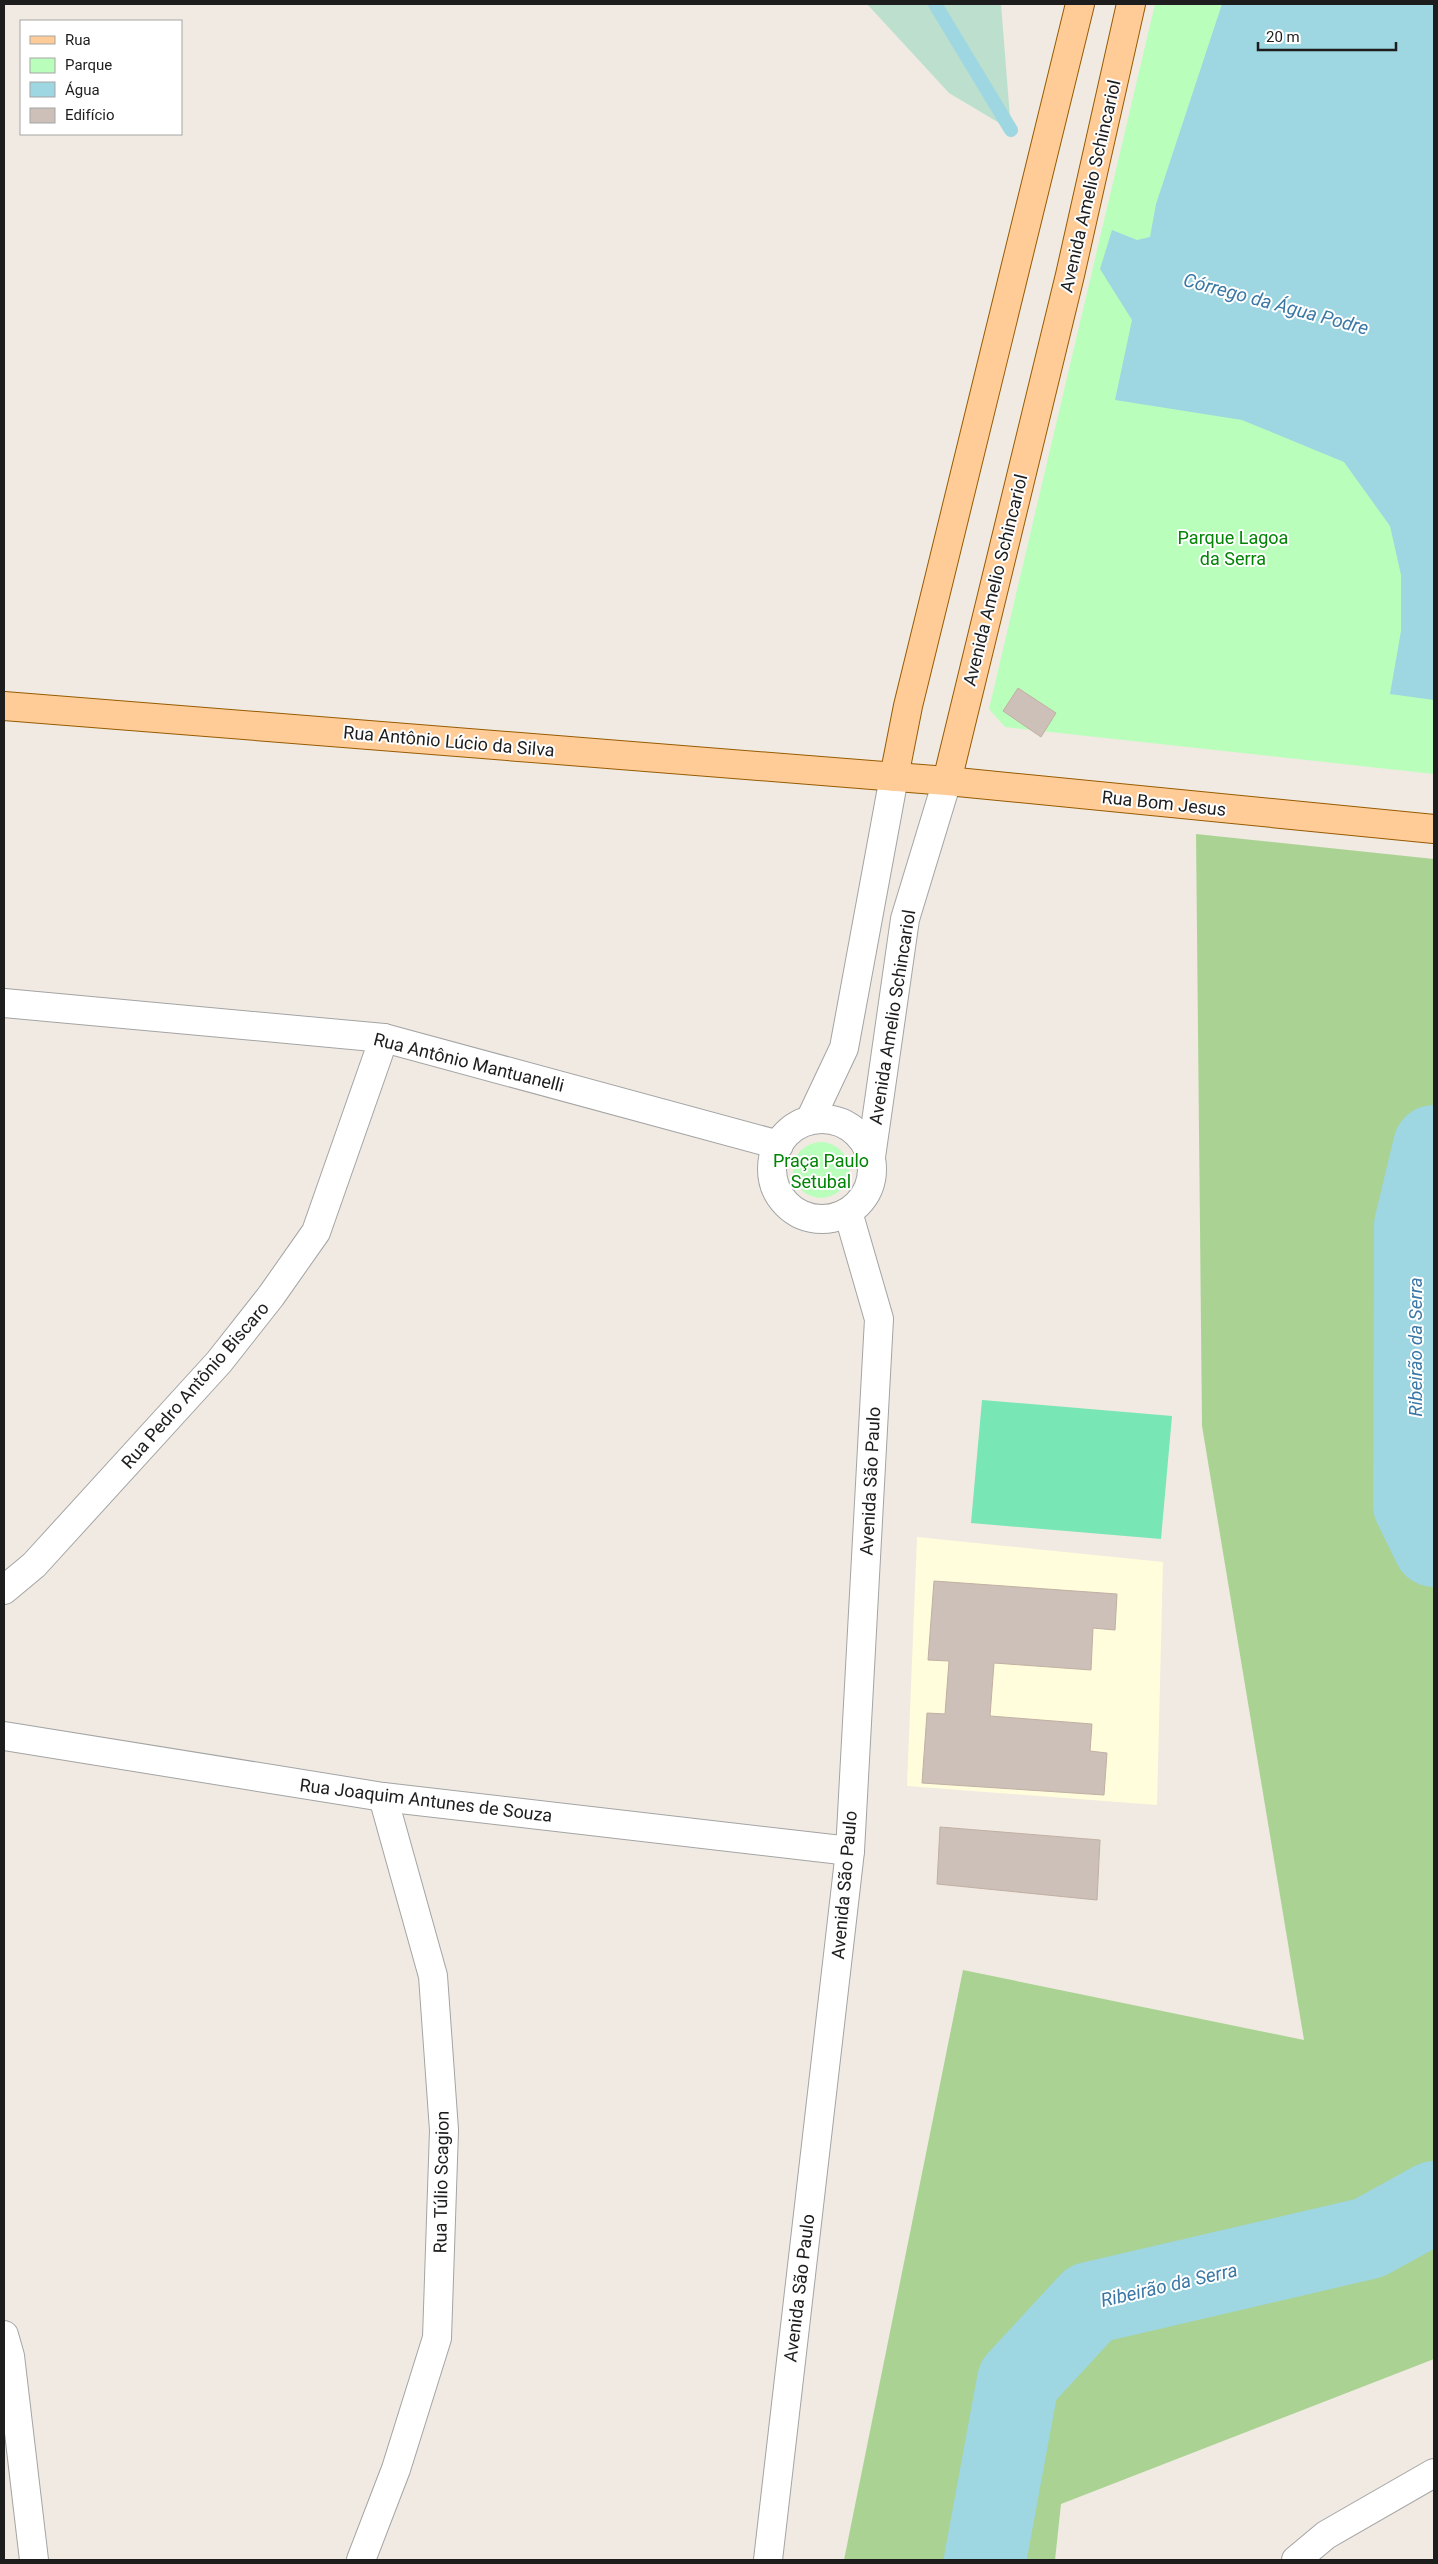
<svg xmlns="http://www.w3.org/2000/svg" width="1438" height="2564" font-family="Roboto,sans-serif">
<rect width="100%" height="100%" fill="#f0eae2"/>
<polygon fill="#fffddc" points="917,1537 1163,1562 1157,1805 907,1786"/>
<polygon fill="#aad393" points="1196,834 1434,859 1434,2359 1061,2504 1055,2560 844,2560 963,1970 1304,2040 1202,1426"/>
<polygon fill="#bddfce" points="867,4 1001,4 1011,130 949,93"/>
<g fill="#bafebc">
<polygon points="1155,4 1434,4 1434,774 1005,727 989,709"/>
<circle cx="821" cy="1170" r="28"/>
</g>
<polygon fill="#79e6b5" points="982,1400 1172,1416 1161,1539 971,1523"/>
<polygon fill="#9ed6e1" points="1222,4 1434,4 1434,700 1390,694 1401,631 1401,575 1390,526 1344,462 1242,420 1115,400 1132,320 1100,269 1112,230 1137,240 1150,237 1156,204"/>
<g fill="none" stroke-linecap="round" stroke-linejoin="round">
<polyline stroke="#9ed6e1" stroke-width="14" points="935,4 1011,130"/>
<g stroke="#9ed6e1" stroke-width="82">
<polyline points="1434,1146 1415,1225 1414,1505 1434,1546"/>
<polyline points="985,2560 1018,2381 1090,2303 1369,2238 1434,2202"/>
</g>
</g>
<g fill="#ccc0b8" stroke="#c2afa3">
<polygon points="1018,688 1056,713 1041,737 1003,711"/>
<polygon points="934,1581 1117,1594 1115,1630 1093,1628 1091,1670 994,1663 990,1716 1092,1724 1090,1751 1107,1753 1104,1795 922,1783 927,1713 945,1714 949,1661 928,1660"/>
<polygon points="940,1827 1100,1840 1097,1900 937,1884"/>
</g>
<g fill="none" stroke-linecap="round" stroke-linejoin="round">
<g stroke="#a4a4a4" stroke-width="30">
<g id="minor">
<polyline points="4,1003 384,1038 779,1145"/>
<circle cx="822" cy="1169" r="50"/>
<polyline points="810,1120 844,1048 894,777"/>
<polyline points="871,1157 905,919 947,781"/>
<polyline points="4,1590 34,1565 219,1362 271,1296 316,1232 384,1038"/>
<polyline points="4,1736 383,1797 850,1851"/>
<polyline points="4,2335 10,2356 34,2560"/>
<polyline points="361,2560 396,2469 437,2338 444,2130 433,1976 383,1797"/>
<polyline points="768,2560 850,1851 879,1319 848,1212"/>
<polyline points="1296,2560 1326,2535 1434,2473"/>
</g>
</g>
<g stroke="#975b00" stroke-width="30">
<g id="major">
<polyline points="4,706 947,781 1434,829"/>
<polyline points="894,777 908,706 1080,4"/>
<polyline points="947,781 1070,275 1131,4"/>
</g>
</g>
<use href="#minor" stroke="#fff" stroke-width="28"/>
<use href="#major" stroke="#ffcc98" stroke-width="28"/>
</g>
<g text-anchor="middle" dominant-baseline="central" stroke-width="4" stroke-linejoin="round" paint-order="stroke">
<g font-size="18" fill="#1d1d1d" stroke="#fff">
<text transform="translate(1090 186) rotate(-77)">Avenida Amelio Schincariol</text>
<text transform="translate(995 580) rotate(-76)">Avenida Amelio Schincariol</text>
<text transform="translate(449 741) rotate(5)">Rua Antônio Lúcio da Silva</text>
<text transform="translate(1164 803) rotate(6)">Rua Bom Jesus</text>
<text transform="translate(892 1017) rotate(-81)">Avenida Amelio Schincariol</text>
<text transform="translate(469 1062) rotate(14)">Rua Antônio Mantuanelli</text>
<text transform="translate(195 1385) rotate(-49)">Rua Pedro Antônio Biscaro</text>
<text transform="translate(870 1481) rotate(-87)">Avenida São Paulo</text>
<text transform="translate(426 1800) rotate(7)">Rua Joaquim Antunes de Souza</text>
<text transform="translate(844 1885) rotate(-85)">Avenida São Paulo</text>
<text transform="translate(441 2182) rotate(-89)">Rua Túlio Scagion</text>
<text transform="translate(799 2288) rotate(-83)">Avenida São Paulo</text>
</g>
<g font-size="18" fill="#028504" stroke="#fff">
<text x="1233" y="537">Parque Lagoa<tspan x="1233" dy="21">da Serra</tspan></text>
<text x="821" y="1160">Praça Paulo<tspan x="821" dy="21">Setubal</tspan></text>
</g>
<g font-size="19" font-style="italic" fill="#3c78a5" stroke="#fff">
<text transform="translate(1276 304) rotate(15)">Córrego da Água Podre</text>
<text transform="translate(1415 1347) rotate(-90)">Ribeirão da Serra</text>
<text transform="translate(1169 2285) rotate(-13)">Ribeirão da Serra</text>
</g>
</g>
<rect width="1438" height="2564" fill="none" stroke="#1d1d1d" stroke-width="10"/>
<rect x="20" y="20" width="162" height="115" fill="#ffffff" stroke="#a5a5a5"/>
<rect x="30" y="36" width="25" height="8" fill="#ffcc98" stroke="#a5a5a5"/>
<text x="65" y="45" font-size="15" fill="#1d1d1d">Rua</text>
<rect x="30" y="58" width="25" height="15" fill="#bafebc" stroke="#a5a5a5"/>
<text x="65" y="70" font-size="15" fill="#1d1d1d">Parque</text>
<rect x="30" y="82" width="25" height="15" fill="#9ed6e1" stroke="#a5a5a5"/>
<text x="65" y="95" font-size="15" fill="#1d1d1d">Água</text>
<rect x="30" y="108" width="25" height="15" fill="#ccc0b8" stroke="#a5a5a5"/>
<text x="65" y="120" font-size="15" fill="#1d1d1d">Edifício</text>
<path d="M1258 42v8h138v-8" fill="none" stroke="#1d1d1d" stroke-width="2.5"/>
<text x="1266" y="42" font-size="15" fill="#1d1d1d" stroke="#ffffff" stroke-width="4" paint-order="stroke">20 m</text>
</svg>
